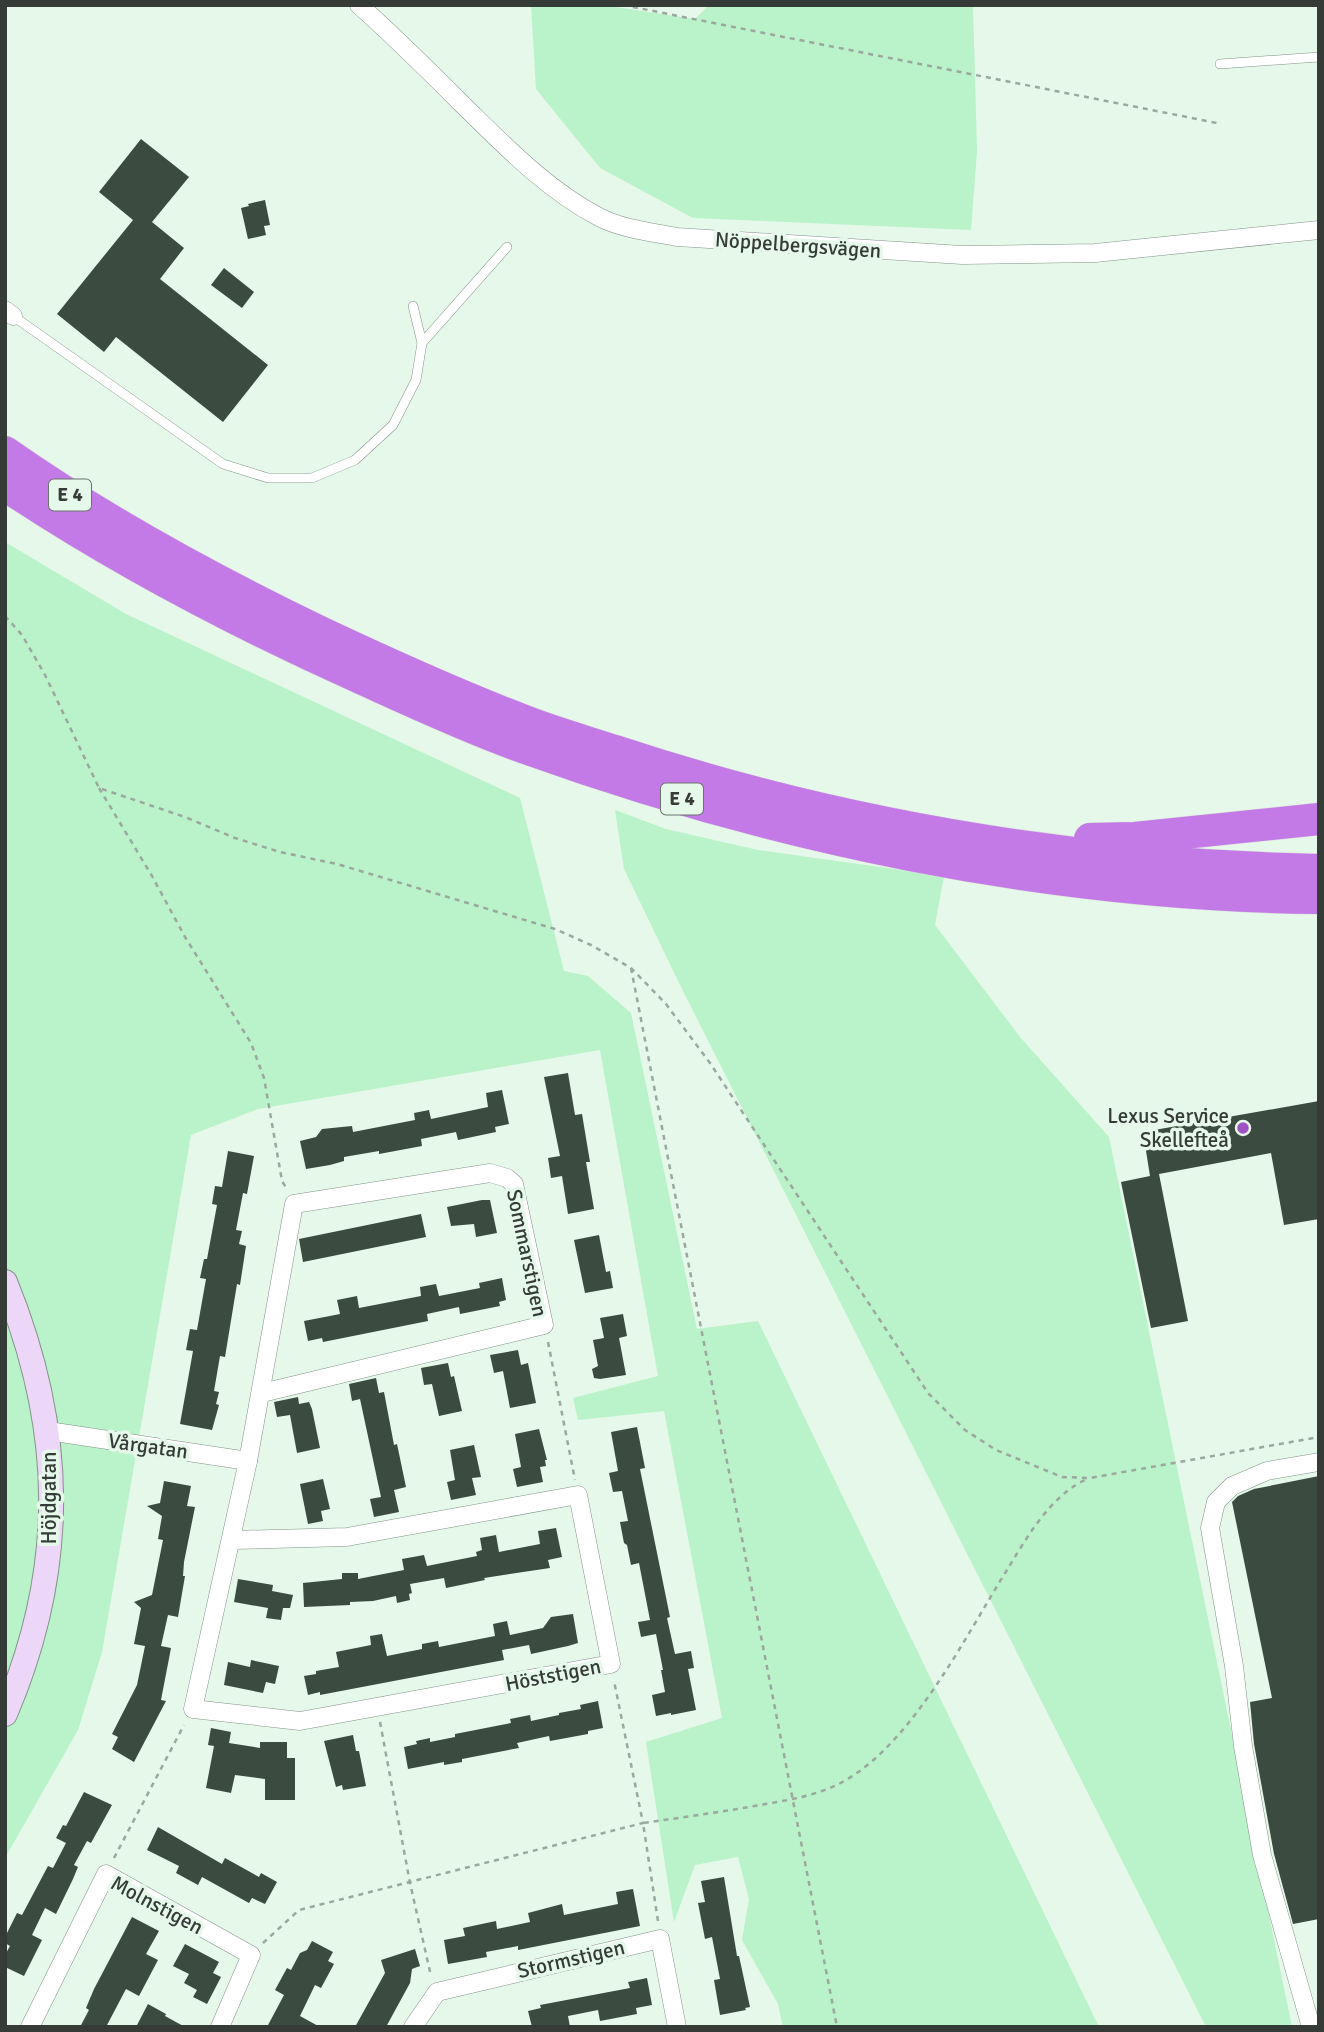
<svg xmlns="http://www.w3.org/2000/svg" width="1324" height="2032" font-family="Signika,sans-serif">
<rect width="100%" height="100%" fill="#e5f8ea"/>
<g fill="#baf2ca">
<polygon points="531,5 603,5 695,19 709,5 973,5 977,151 971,230 693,218 600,168 536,89"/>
<polygon points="5,542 126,614 520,798 564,971 588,976 631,1013 697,1329 758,1321 1099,2027 783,2027 778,2004 742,1940 749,1899 738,1857 695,1865 674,1922 646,1742 722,1718 664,1411 578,1420 573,1398 658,1376 600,1050 258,1109 191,1135 102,1652 78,1730 5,1858"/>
<polygon points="615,810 666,829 758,850 944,876 935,925 1020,1037 1109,1137 1292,2027 1206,2027 683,991 624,869"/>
</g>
<g fill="#3b4b3f">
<polygon points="141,139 189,177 152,222 184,248 160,279 268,365 223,422 116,337 104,352 57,314 133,220 99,192"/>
<polygon points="265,200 270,225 264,226 266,235 248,239 241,208 249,206 248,204"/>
<polygon points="224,268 254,292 242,308 211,285"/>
<polygon points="568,1073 575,1115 582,1114 590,1162 586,1162 594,1209 568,1214 562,1176 551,1178 548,1158 560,1156 544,1077"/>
<polygon points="502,1090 509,1124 495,1127 496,1132 458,1140 456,1132 421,1139 422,1146 379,1154 379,1151 344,1157 344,1161 330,1165 306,1169 300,1141 316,1137 322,1129 352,1126 353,1132 415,1120 414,1113 429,1110 431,1119 488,1107 486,1093"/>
<polygon points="1319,1101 1319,1219 1284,1225 1271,1153 1159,1174 1188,1321 1151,1328 1121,1182 1150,1176 1143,1132"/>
<polygon points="228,1151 254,1156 247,1194 243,1193 236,1230 242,1231 239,1244 246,1246 240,1285 237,1284 225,1357 220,1356 214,1391 219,1392 216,1404 219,1405 212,1430 180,1424 193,1351 186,1350 190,1329 197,1330 206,1279 200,1278 204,1259 207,1259 217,1205 212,1204 215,1186 222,1187"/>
<polygon points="482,1200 490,1200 497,1233 476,1237 474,1224 451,1226 447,1207"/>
<polygon points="421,1214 426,1237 303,1262 299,1239"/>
<polygon points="599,1235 606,1272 610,1271 613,1288 585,1293 574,1240"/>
<polygon points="502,1278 506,1300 499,1302 500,1306 460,1314 459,1307 427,1314 428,1321 323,1342 322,1338 308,1341 304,1321 340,1314 337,1300 357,1296 359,1308 421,1296 420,1287 436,1284 439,1296 480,1288 479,1283"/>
<polygon points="623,1314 627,1336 619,1338 626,1375 600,1379 594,1378 592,1369 598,1366 593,1340 604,1338 600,1318"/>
<polygon points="518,1350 521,1365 528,1363 536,1403 510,1408 503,1371 494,1373 490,1355"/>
<polygon points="448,1363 451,1377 454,1376 462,1411 439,1416 432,1384 424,1385 421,1368"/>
<polygon points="376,1378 379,1393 384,1392 394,1445 397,1444 406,1487 394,1490 399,1512 374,1517 370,1499 381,1497 360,1399 352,1401 349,1384"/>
<polygon points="298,1397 299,1404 309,1402 312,1409 320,1448 297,1453 290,1415 277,1417 274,1402"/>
<polygon points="637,1427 645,1468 640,1469 670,1617 667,1618 675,1654 691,1651 694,1668 688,1669 696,1710 671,1715 671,1713 656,1716 652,1695 665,1692 661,1670 663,1670 656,1634 641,1637 638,1622 650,1620 639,1563 631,1565 627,1545 624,1543 620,1522 628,1521 622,1491 613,1492 609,1473 618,1471 611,1432"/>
<polygon points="539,1429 547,1460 545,1460 546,1466 540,1467 543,1482 517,1487 513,1469 521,1467 515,1434"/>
<polygon points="474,1445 481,1477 472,1478 476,1495 451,1500 447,1482 455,1480 450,1450"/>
<polygon points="1319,1476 1319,1919 1293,1924 1274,1854 1254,1744 1250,1702 1272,1698 1232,1502 1238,1496 1254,1489"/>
<polygon points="323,1479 330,1509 321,1511 323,1521 308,1524 300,1484"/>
<polygon points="164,1481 191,1486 187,1506 195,1507 184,1562 183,1576 185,1576 178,1617 168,1615 161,1646 171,1648 161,1700 166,1701 134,1762 112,1749 118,1737 112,1734 137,1685 145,1646 134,1644 141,1608 134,1602 152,1595 163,1540 158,1539 162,1516 147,1506 160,1503"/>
<polygon points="556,1528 562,1557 548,1560 550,1568 484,1578 485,1580 446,1588 444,1578 410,1584 412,1593 409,1594 410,1600 397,1603 396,1596 373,1601 350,1602 350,1605 304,1607 303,1583 342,1579 342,1573 358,1573 358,1579 404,1570 402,1559 424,1555 427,1566 477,1556 476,1552 482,1550 480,1538 496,1535 499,1552 540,1544 538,1531"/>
<polygon points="238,1579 273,1585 272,1591 293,1595 290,1608 283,1608 281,1620 266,1618 268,1608 234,1602"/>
<polygon points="573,1614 578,1643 568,1646 531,1654 529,1645 502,1650 504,1660 320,1695 320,1692 308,1695 304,1676 316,1674 316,1671 339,1667 336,1652 371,1645 370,1636 382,1634 387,1656 422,1649 422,1644 438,1641 439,1647 495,1636 493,1624 507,1621 510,1635 543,1628 551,1617"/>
<polygon points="251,1660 279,1666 275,1684 266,1682 263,1693 224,1685 228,1662 250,1667"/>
<polygon points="598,1701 603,1728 588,1731 588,1734 550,1741 549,1736 517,1743 519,1748 462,1759 462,1762 444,1765 444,1762 408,1769 404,1747 417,1744 416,1741 430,1738 430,1742 455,1737 455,1734 511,1723 510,1719 530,1715 531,1721 559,1715 559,1713 581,1709 580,1705"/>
<polygon points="211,1728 231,1732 229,1743 260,1748 260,1742 287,1742 287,1758 295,1758 295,1800 265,1800 265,1779 235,1775 231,1793 206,1788 214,1746 208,1745"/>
<polygon points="353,1735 356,1751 359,1751 366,1786 343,1790 342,1785 336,1787 324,1741"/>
<polygon points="84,1792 112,1805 91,1843 87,1841 74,1865 78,1867 73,1879 56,1914 45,1908 32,1935 42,1940 24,1976 5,1967 5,1955 10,1946 5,1943 5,1937 17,1913 22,1915 48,1866 53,1868 66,1843 56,1838 63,1825 66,1826"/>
<polygon points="158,1827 222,1864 225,1858 259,1877 261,1873 277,1882 265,1904 252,1898 249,1903 202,1877 198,1885 176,1873 179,1866 147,1850"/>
<polygon points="724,1877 737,1956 739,1956 750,2007 745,2008 746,2010 720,2015 714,1980 720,1979 712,1937 705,1939 698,1903 705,1902 701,1881"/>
<polygon points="633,1889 640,1926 518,1950 518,1946 486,1952 487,1957 448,1964 444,1940 465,1936 463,1928 496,1921 497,1929 530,1922 528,1913 562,1904 564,1915 618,1904 616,1892"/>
<polygon points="132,1917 159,1931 146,1954 158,1960 139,1996 126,1989 106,2027 80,2027 89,2010 86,2008 94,1989"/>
<polygon points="312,1941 333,1952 328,1961 334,1964 321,1988 315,1985 300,2016 320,2027 267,2027 284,1995 275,1990 287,1968 291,1970 300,1953 307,1950"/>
<polygon points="185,1944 219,1962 213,1973 221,1977 207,2004 193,1997 197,1990 184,1983 189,1974 173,1966"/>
<polygon points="415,1949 420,1966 412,1969 410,1983 386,2027 355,2027 385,1973 381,1960"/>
<polygon points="647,1978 652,2005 636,2008 637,2014 600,2021 598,2010 568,2016 570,2027 532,2027 528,2011 541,2008 540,2005 630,1988 628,1982"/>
<polygon points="148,2004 166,2014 165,2016 185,2027 136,2027"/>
</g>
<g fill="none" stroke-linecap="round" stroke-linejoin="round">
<g stroke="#829487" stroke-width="10">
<g id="lane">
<polyline points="1220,64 1319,57"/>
<polyline points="413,306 422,343"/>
<polyline points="13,316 223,464 268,478 312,478 355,460 393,425 416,380 422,343 507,247"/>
</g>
</g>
<g stroke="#829487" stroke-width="19">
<g id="street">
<path d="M359,5c36,32 70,66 104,100 42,41 84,85 136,112 23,12 52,15 78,20l285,18 133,-2 224,-23"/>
<polyline points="5,310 13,316"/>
<polyline points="48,1431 248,1461"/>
<polyline points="232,1540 347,1537 578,1495 611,1664 300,1721 193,1709 248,1461 294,1204 490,1173 507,1178 514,1184 544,1325 262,1393"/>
<polyline points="30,2027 106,1874 251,1955 220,2027"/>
<polyline points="413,2027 437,1992 660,1939 677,2027"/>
<polyline points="1311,2027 1262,1855 1243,1746 1234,1666 1210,1528 1216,1502 1232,1486 1267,1471 1319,1462"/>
</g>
</g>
<g stroke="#829487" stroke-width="26">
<path id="secondary" d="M5,1282c60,147 63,285 0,432"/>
</g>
<g stroke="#dbdcdb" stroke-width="33">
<g id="highway">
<path d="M5,452c100,70 207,128 317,181 66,31 132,61 200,87 30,12 62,21 93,31 230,76 462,114 704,119"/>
<path d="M5,485c111,74 229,136 351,191 53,24 106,49 161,69 256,93 529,150 802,153"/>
<polyline points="1090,839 1135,838 1319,819"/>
</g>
</g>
<g stroke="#9aa89d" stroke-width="2.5" stroke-dasharray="5 5" stroke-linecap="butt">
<polyline points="623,5 1217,123"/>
<polyline points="5,616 22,635 45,675 99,788 185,817 235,838 280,852 337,864 555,929 591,945 631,968 666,1004 710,1063 928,1393 965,1430 996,1450 1062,1477 1090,1478 1319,1437"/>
<polyline points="99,788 152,876 185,937 251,1043 264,1078 282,1181 287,1189"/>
<polyline points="631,968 837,2027"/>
<polyline points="548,1342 575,1480"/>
<polyline points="380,1722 410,1883 431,1976"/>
<polyline points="114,1858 184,1725"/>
<path d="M658,1921l-15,-98c35,-5 71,-10 106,-16 26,-5 53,-8 78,-18 78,-29 137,-151 180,-219 20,-33 44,-75 80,-91"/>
<polyline points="263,1943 299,1910 643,1823 614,1681"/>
</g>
<use href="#lane" stroke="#fff" stroke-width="9"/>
<use href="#street" stroke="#fff" stroke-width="18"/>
<use href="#secondary" stroke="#edd7f8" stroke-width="24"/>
<use href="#highway" stroke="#c37ae7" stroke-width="32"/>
</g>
<circle fill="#9f52c3" stroke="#e5f8ea" stroke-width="2.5" cx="1243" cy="1128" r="7"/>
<g text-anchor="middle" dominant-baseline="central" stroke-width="7" stroke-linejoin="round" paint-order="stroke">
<g fill="#e5f8ea" stroke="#6a746d" stroke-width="2">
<rect x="49" y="479.5" width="42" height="31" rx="5"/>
<rect x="661" y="783.5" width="42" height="31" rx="5"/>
</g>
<g font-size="19" font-weight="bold" fill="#353c37">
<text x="70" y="495">E 4</text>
<text x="682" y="799">E 4</text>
</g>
<g font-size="21" fill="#353c37" stroke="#e5f8ea">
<text transform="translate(798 245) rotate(4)">Nöppelbergsvägen</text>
<text transform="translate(527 1253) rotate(78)">Sommarstigen</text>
<text transform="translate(148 1446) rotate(8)">Vårgatan</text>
<text transform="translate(49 1498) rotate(-90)">Höjdgatan</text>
<text transform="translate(553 1675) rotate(-11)">Höststigen</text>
<text transform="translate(157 1905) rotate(28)">Molnstigen</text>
<text transform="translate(571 1959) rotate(-13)">Stormstigen</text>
</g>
<g font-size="21" fill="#353c37" stroke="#e5f8ea" text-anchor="end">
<text x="1229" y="1116">Lexus Service<tspan x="1229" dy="24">Skellefteå</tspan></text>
</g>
</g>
<rect width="1324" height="2032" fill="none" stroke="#353c37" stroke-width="14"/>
</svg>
